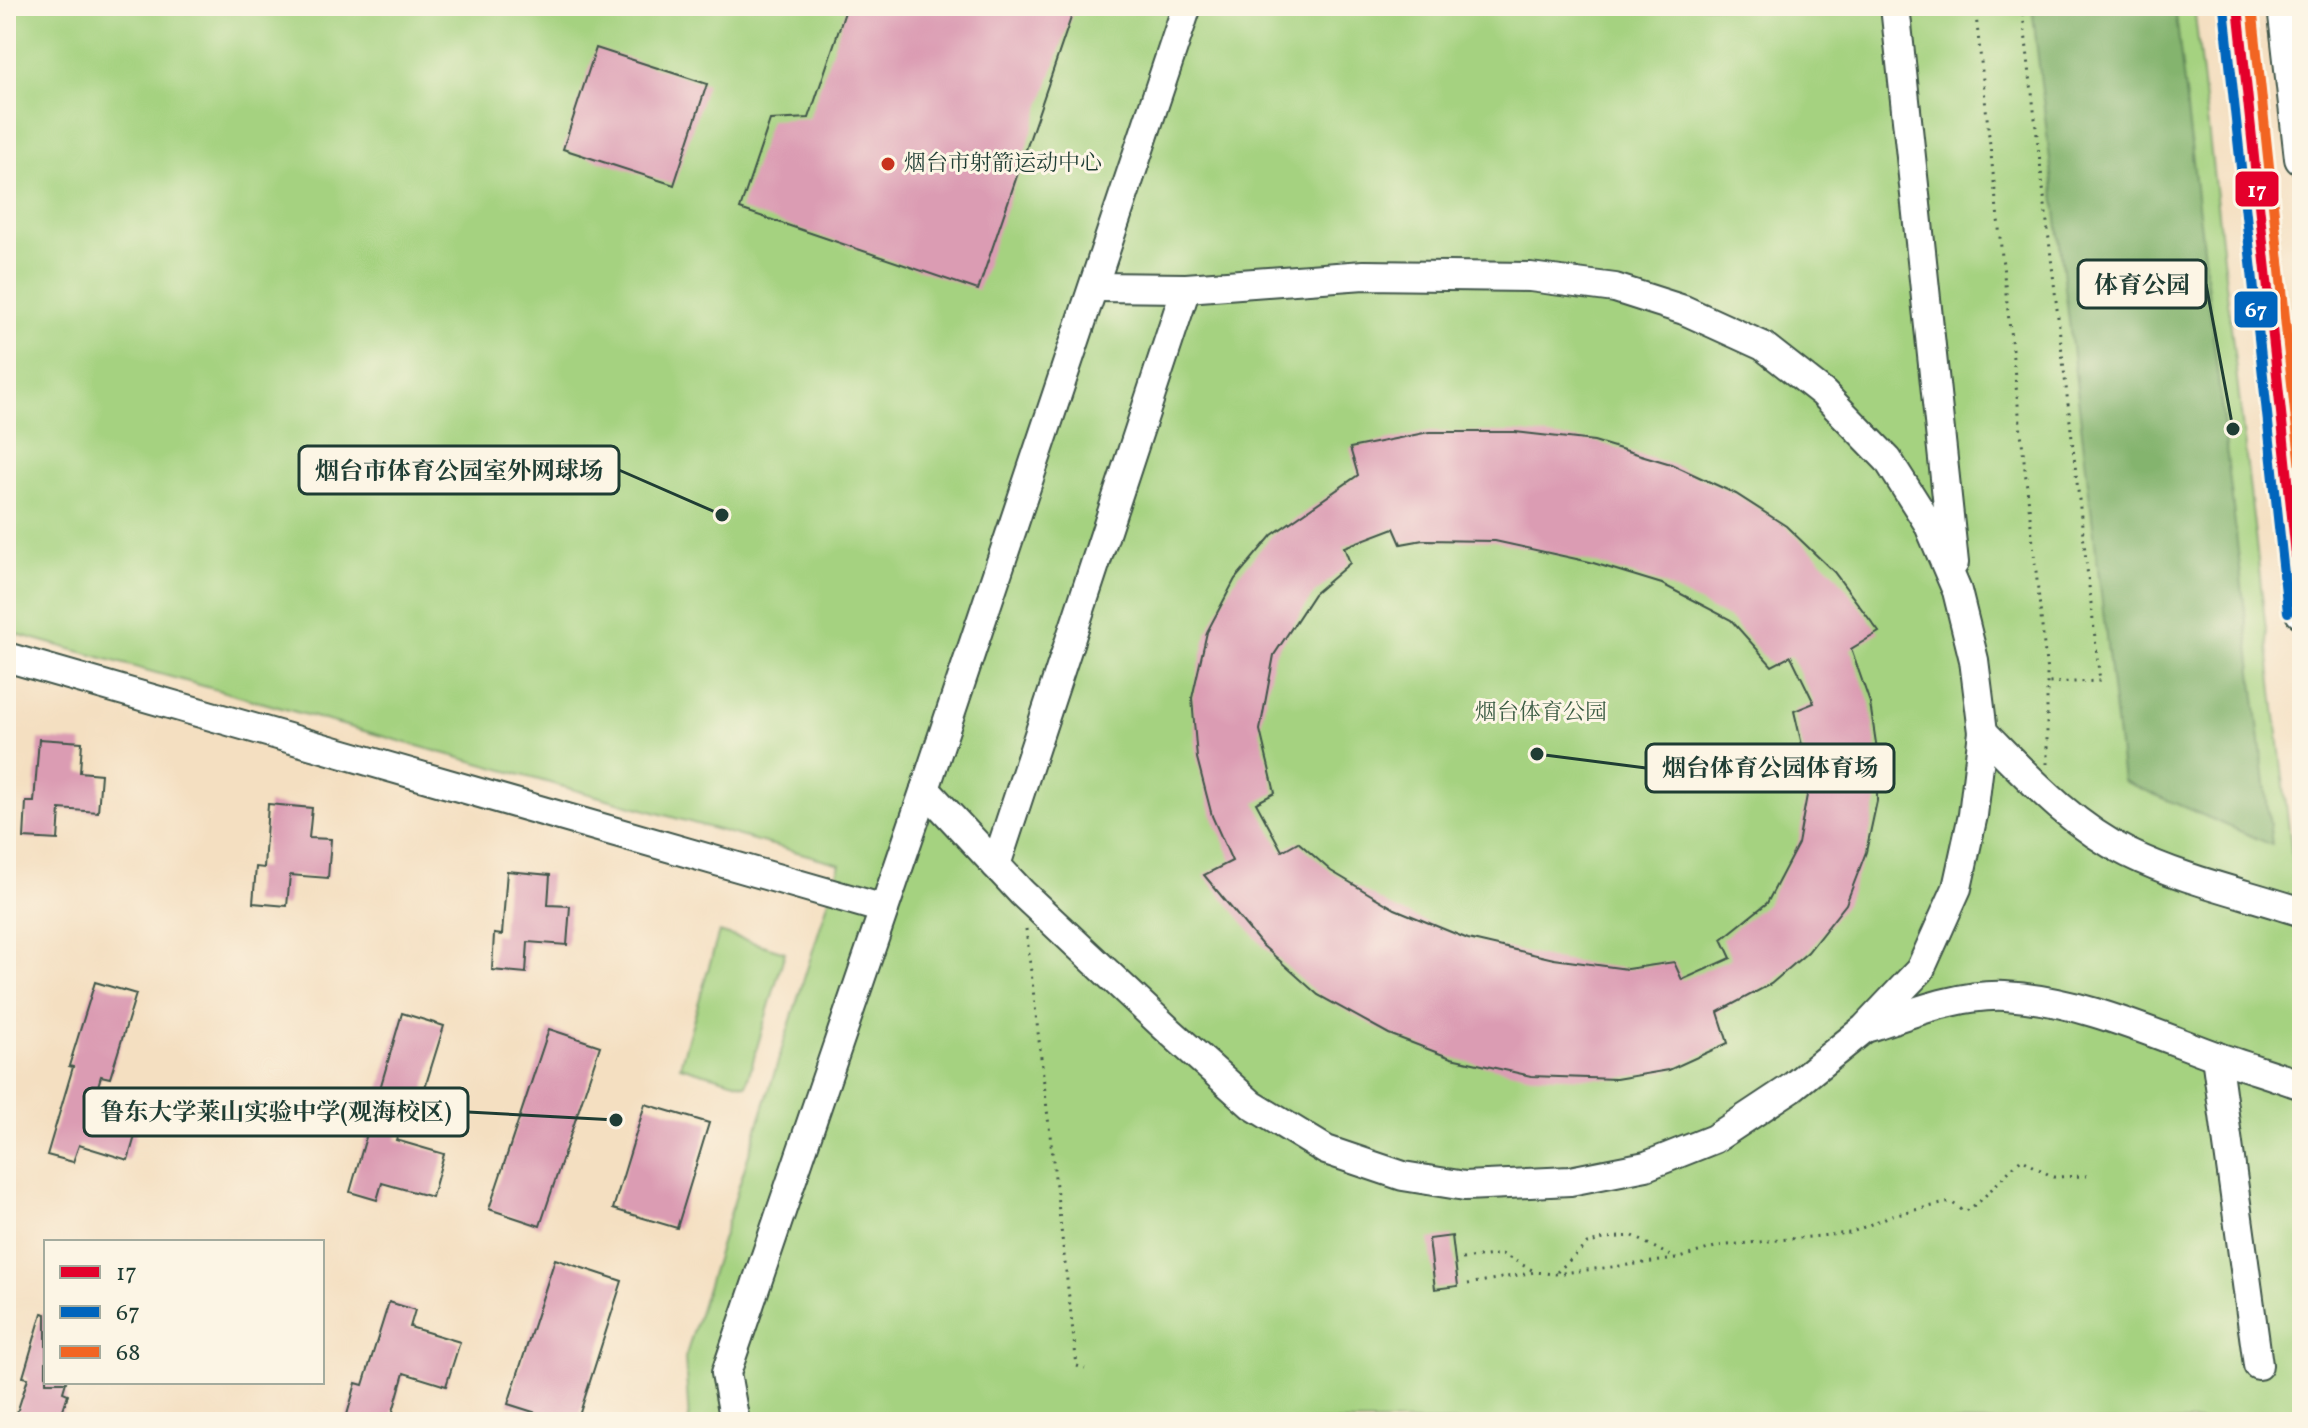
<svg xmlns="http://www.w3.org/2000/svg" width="2308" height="1428" font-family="Vollkorn,'Noto Serif SC',serif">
<rect width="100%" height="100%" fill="#fcf5e5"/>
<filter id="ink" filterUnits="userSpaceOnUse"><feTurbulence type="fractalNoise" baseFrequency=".0125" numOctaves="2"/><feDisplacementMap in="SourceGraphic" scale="16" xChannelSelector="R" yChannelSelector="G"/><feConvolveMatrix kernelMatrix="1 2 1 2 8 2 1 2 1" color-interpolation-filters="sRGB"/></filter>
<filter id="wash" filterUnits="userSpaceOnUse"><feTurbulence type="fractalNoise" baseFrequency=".006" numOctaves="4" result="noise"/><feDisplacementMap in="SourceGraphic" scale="32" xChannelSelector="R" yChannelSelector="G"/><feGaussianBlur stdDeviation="1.8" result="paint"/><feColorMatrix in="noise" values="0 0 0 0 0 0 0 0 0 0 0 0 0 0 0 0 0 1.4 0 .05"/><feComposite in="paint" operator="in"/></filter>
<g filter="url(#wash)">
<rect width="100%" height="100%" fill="#f4dfc1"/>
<g fill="#a5d280" stroke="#62885a" stroke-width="2">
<polygon points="6,6 2194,6 2291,847 2302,963 2302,1422 689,1422 685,1358 840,864 6,631"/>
<polygon points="719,932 785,952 746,1085 680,1066"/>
</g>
<polygon fill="#84b46e" stroke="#527851" stroke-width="2" points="2032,6 2175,6 2272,845 2123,781"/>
<g id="blocks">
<g fill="#db9cb3" fill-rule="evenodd">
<polygon points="847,6 1075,6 978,290 740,209 770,120 809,118"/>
<polygon points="596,48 707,84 674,185 563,149"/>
<path d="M1429,432h86l79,9 77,23 65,30 50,32 48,46 45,60 -28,17 19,54 7,47v51l-11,51 -20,52 -38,48 -37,32 -53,28 10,31 -59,27 -53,9 -85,-3 -80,-18 -62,-24 -71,-39 -57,-51 -57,-69 28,-14 -20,-45 -15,-58 -5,-60 15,-66 28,-53 37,-44 86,-60 -8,-27zM1394,528l7,16 22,-4 72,1 95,21 72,22 69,36 41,46 19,-10 23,47 -20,8 16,68 -12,65 -31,59 -45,36 9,19 -49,22 -8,-18 -47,7 -73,-10 -86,-20 -73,-30 -64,-38 -33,-29 -16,9 -26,-48 19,-10 -15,-63 14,-75 40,-61 36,-31 -6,-16z"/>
<polygon points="39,739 82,742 80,772 101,774 98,812 60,809 58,840 24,838 26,802 34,802"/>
<polygon points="268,804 312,808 309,838 331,839 328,878 290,875 287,906 253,903 256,867 264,868"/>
<polygon points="507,871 550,875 548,905 570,906 567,945 528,942 526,973 492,970 494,934 502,935"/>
<polygon points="95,982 136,994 110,1078 101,1076 93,1103 141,1116 128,1160 79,1145 73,1162 47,1155 73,1067 69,1066"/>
<polygon points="402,1013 444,1026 418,1110 406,1107 396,1140 444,1154 432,1197 382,1183 377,1200 350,1192"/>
<polygon points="549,1029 600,1046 540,1226 489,1209"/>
<polygon points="645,1104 709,1123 677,1228 613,1209"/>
<polygon points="1452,1236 1458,1286 1435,1289 1429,1239"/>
<polygon points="555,1259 622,1281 577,1422 565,1422 508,1404"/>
<polygon points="389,1302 415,1310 410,1327 460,1342 446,1386 404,1373 390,1422 345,1422 356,1383 363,1385"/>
<polygon points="42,1313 46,1314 46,1382 66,1382 63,1392 68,1394 59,1422 14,1422 28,1378 23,1377"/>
</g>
</g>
</g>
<g filter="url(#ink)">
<use href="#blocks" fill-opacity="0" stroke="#3f5549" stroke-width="2"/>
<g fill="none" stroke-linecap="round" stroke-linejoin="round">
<g stroke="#3f5549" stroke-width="32">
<g id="minor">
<polyline points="1895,6 1954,563"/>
<polyline points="6,657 884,909"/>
<path d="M1983,732c44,44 88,93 145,121 55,27 116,40 174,59"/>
<polyline points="925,789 1022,893 1165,1027 1252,1105 1326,1150 1403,1176 1465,1186 1570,1181 1646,1166 1714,1139 1791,1088 1865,1028 1920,970 1957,888 1973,815 1983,732 1974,660 1957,591 1928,523 1888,460 1823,393 1763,346 1684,310 1615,288 1530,277 1364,275 1186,288 1094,287"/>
<polyline points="996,865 1186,288"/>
<path d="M1869,1027c43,-14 90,-33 136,-31 74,4 142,35 210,60 29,10 58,19 87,29"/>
<polyline points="2216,1056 2258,1365"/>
<polyline points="735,1422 726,1373 925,789 1187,6"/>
</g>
</g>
<g stroke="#3f5549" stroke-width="38">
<g id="major">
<polyline points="2238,6 2302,611"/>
<polyline points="2285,6 2302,158"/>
</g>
</g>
<g stroke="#3f5549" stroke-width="3" stroke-dasharray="2 6" stroke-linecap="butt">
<polyline points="1975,6 2047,673 2047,764"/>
<polyline points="2022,6 2100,681 2047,683"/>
<polyline points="1026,929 1077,1366 1085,1369"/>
<polyline points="1462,1259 1502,1254 1534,1271"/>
<polyline points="1557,1272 1587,1244 1607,1238 1633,1236 1676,1259"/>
<polyline points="1468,1284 1535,1272 1555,1274 1676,1259 1718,1246 1850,1233 1892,1215 1951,1202 1965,1212 1980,1201 2021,1159 2053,1177 2089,1176"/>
</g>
<use href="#minor" stroke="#fff" stroke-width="28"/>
<use href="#major" stroke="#fff" stroke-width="34"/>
<g stroke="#fcf5e5" stroke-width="16">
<polyline id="bus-1" points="2238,6 2302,611"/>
</g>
<g stroke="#fcf5e5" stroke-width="16">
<polyline id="bus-2" points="2224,7 2288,612"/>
</g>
<g stroke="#fcf5e5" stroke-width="16">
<polyline id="bus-3" points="2252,6 2302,478"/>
</g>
<use href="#bus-1" stroke="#e4002b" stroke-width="10"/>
<use href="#bus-2" stroke="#0065bd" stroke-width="10"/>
<use href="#bus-3" stroke="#f26522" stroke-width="10"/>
</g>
</g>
<circle fill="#c8321e" stroke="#fcf5e5" stroke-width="3" cx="888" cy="164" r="8"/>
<g text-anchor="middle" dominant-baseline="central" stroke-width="6" stroke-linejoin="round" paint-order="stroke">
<g font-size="22" fill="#1f3d34" stroke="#fcf5e5" text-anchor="start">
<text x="904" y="164">烟台市射箭运动中心</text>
</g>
<g font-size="22" fill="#3a5b43" stroke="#fcf5e5">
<text x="1541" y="713">烟台体育公园</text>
</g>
</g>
<path fill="none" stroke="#1f3d34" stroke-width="3" d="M2233 429L2206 284M722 515L619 470M1537 754L1646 768M616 1120L468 1112"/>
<g fill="#1f3d34" stroke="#fcf5e5" stroke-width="3">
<circle cx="2233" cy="429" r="8"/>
<circle cx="722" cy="515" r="8"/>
<circle cx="1537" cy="754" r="8"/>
<circle cx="616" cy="1120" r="8"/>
</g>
<g fill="#fcf5e5" stroke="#1f3d34" stroke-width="3">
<rect x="2078" y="260" width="128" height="48" rx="8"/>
<rect x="299" y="446" width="320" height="48" rx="8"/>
<rect x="1646" y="744" width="248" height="48" rx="8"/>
<rect x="84" y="1088" width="384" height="48" rx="8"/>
</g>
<g font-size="24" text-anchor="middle" font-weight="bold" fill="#1f3d34">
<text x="2142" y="293">体育公园</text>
<text x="459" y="479">烟台市体育公园室外网球场</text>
<text x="1770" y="776">烟台体育公园体育场</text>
<text x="276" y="1120">鲁东大学莱山实验中学(观海校区)</text>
</g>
<g stroke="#fcf5e5" stroke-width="3">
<rect x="2234" y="170" width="46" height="38" rx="8" fill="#e4002b"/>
<rect x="2233" y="290" width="46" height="39" rx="8" fill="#0065bd"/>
</g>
<g font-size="22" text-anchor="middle" font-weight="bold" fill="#fff">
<text x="2257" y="197">17</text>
<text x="2256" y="317">67</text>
</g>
<rect width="2308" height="1428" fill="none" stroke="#fcf5e5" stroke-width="32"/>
<rect x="44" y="1240" width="280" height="144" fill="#fcf5e5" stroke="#a4ab9e" stroke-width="2"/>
<rect x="60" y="1266" width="40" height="12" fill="#e4002b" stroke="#a4ab9e" stroke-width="2"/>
<text x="116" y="1280" font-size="24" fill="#1f3d34">17</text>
<rect x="60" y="1306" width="40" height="12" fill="#0065bd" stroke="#a4ab9e" stroke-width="2"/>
<text x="116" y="1320" font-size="24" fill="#1f3d34">67</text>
<rect x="60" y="1346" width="40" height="12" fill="#f26522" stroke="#a4ab9e" stroke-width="2"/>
<text x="116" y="1360" font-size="24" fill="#1f3d34">68</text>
</svg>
